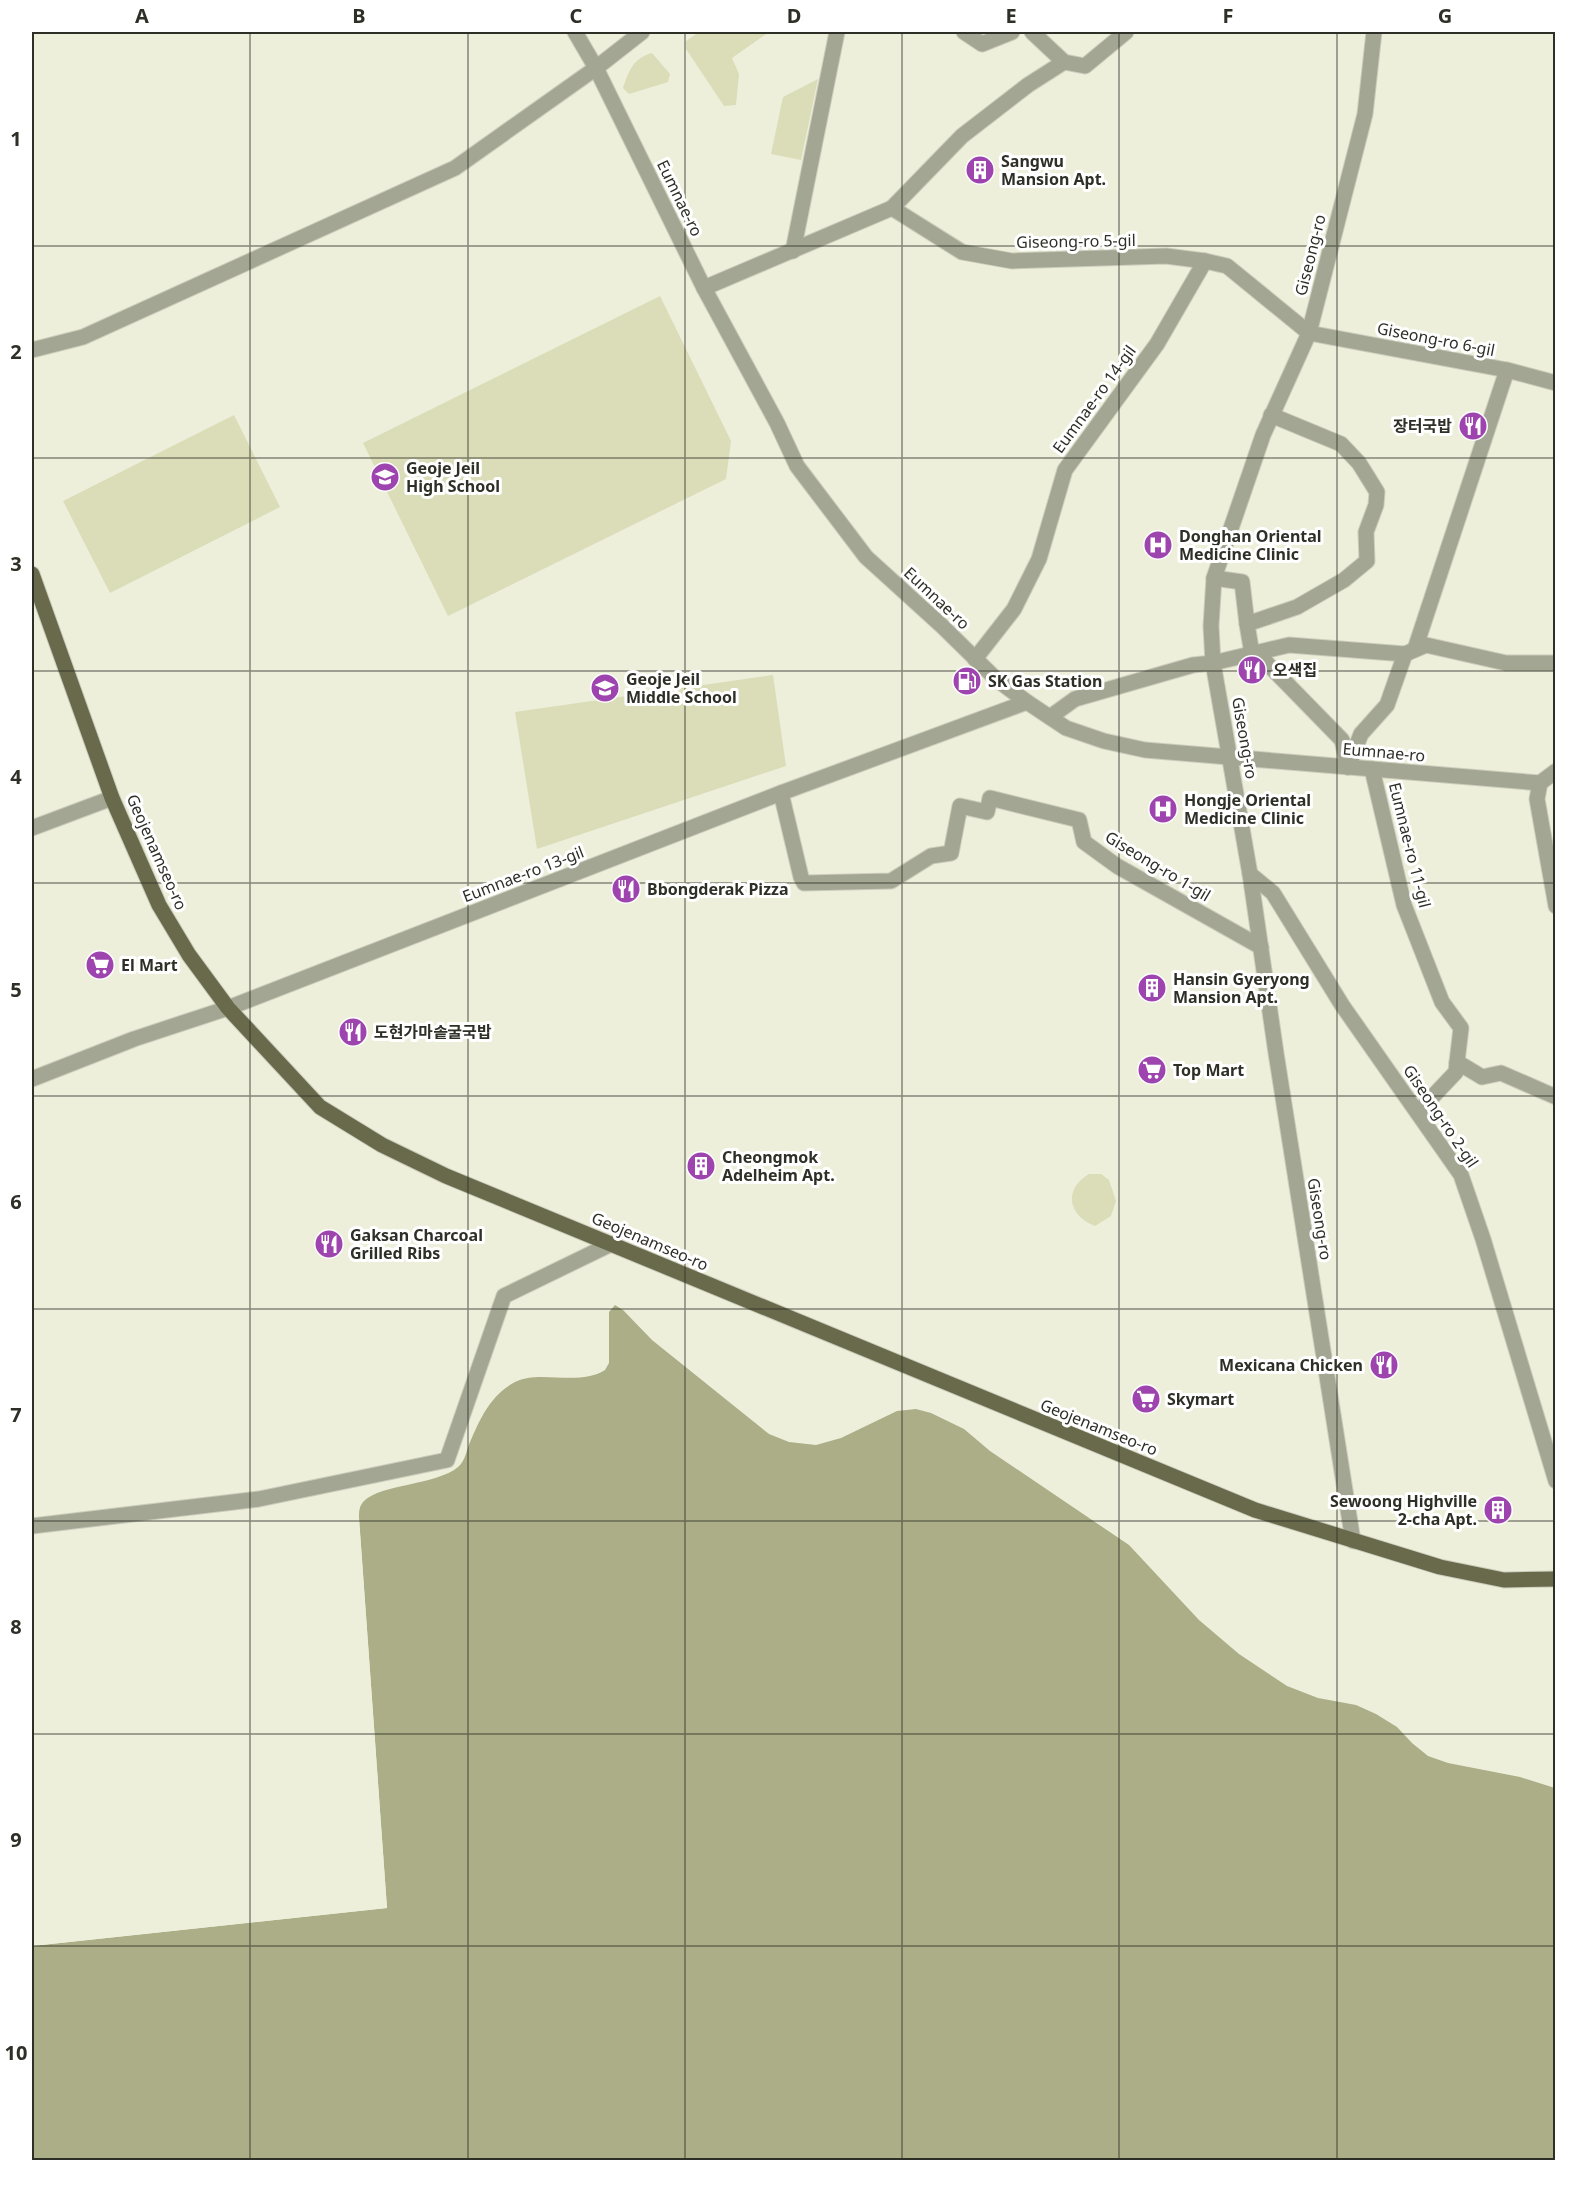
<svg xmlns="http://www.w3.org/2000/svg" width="1587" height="2192" font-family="'Noto Sans','Noto Sans KR',sans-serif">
<rect width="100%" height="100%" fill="#eeefdb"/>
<g fill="#daddb8">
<polygon points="699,32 769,32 732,58 739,74 736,105 724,106 686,49 686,41"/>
<path d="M652,53l18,21 -2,8 -39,12 -6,-6c6,-17 10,-30 29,-35z"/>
<polygon points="818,79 801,160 771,154 783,97"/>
<polygon points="660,296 731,441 726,479 448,616 363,443"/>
<polygon points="234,415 280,507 110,593 63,501"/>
<polygon points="773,675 786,766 537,849 515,712"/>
<path d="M1089,1174h12l8,6 7,21 -5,15 -16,10c-27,-10 -32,-37 -6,-52z"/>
</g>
<path fill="#abae87" d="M615,1305l8,5 29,30 117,94 20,8 27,3 25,-7 56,-27 19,-2 15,4 33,16 26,22 139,94 70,75 40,34 48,32 31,12 38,7 20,9 21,13 15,16 16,13 20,7 72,14 35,11v372h-1523v-214l355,-38 -28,-390c0,-6 0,-12 5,-17 17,-17 73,-16 94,-34 6,-5 8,-13 10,-20 11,-26 21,-51 47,-65 25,-13 63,5 90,-12l4,-7v-51z"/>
<polygon fill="#eeefdb" points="359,1518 387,1908 32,1946 32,1943 384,1905 356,1519"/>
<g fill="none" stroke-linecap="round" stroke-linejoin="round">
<g stroke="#cbccbb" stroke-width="17">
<g id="minor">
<polyline points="575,32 596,68 704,288 777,423 797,466 866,557 942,626 996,679 1027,702 1066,728 1104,741 1145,750 1540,783 1556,771"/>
<polyline points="964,32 982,44 1012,32"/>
<polyline points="1032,32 1064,62 1085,66 1126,32"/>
<polyline points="892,208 962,136 1028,85 1064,62"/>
<polyline points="793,251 837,32"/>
<polyline points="704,288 892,208 962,252 1012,261 1166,256 1205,261 1227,266 1309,333 1507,370 1556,383"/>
<polyline points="32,350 83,337 455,168 596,68 642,32"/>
<polyline points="1214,578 1242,582 1247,624 1297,607 1344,580 1367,561 1366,532 1376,505 1377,492 1359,463 1341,444 1271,415"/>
<polyline points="1247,624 1252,654"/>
<polyline points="1415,649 1507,370"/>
<polyline points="1257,653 1342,740 1348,767"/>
<polyline points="975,659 1014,609 1039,559 1065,470 1157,344 1205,261"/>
<polyline points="1050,717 1075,699 1193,665 1213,663 1289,645 1405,654 1426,645 1506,663 1556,663"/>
<polyline points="1348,767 1361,734 1387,705 1405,654"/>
<polyline points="1372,769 1404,905 1442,1002 1461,1028 1457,1062 1482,1077 1501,1073 1556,1097"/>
<polyline points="1540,783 1537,799 1556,906"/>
<polyline points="781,793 801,877 804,883 891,881 931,856 951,853 960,806 987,812 990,798 1079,820 1084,842 1117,866 1261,947"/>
<polyline points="32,828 112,798"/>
<polyline points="1250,874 1273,893 1342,1005 1461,1175 1483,1239 1556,1481"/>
<polyline points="32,1079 134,1039 228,1008 781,793 1027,702"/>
<polyline points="1418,1112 1456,1072 1457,1062"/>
<polyline points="32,1526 259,1499 447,1460 504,1296 611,1244"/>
<polyline points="1353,1541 1276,1053 1250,874 1213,663 1211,626 1214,578 1263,435 1309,333 1365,114 1374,32"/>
</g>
</g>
<g stroke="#cbccbb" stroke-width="17">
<polyline id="major" points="32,574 112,798 159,905 189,955 228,1008 320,1107 382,1145 446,1176 1255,1510 1440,1567 1504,1580 1556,1579"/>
</g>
<use href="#minor" stroke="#a4a694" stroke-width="15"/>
<use href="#major" stroke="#686a4b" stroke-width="15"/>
</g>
<path fill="none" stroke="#2e2f27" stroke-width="1.5" stroke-opacity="0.55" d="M250,32v2128M468,32v2128M685,32v2128M902,32v2128M1119,32v2128M1337,32v2128M32,246h1524M32,458h1524M32,671h1524M32,883h1524M32,1096h1524M32,1309h1524M32,1521h1524M32,1734h1524M32,1946h1524"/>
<defs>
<g id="building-disc" transform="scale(1.5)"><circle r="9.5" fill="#9e44af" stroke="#fff"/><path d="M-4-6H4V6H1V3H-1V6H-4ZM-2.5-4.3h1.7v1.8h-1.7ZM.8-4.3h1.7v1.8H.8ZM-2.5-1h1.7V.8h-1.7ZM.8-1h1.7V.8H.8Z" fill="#fff"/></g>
<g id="restaurant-disc" transform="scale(1.5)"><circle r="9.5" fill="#9e44af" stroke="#fff"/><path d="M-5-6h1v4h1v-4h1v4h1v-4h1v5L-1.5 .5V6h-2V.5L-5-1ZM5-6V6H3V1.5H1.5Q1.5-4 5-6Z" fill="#fff"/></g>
<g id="school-disc" transform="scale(1.5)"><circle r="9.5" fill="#9e44af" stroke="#fff"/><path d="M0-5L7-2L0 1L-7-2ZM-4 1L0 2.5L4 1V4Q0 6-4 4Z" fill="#fff"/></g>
<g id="hospital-disc" transform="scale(1.5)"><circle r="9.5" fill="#9e44af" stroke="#fff"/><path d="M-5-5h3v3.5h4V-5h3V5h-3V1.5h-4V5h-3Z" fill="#fff"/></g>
<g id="fuel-disc" transform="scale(1.5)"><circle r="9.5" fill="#9e44af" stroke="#fff"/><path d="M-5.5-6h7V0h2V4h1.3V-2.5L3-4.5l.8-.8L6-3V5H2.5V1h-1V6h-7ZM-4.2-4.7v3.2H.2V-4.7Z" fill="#fff"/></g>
<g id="supermarket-disc" transform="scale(1.5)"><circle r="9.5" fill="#9e44af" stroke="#fff"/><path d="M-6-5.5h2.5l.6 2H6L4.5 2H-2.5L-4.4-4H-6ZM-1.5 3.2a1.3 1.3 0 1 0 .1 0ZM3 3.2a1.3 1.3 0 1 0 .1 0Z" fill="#fff"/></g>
</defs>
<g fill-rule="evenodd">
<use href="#building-disc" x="980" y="170"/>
<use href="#restaurant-disc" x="1473" y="426"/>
<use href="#school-disc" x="385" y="477"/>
<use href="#hospital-disc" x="1158" y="545"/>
<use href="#restaurant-disc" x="1252" y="670"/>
<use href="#fuel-disc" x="967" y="681"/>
<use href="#school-disc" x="605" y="688"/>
<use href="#hospital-disc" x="1163" y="809"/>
<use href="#restaurant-disc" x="626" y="889"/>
<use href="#supermarket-disc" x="100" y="965"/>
<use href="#building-disc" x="1152" y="988"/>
<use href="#restaurant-disc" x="353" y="1032"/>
<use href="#supermarket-disc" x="1152" y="1070"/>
<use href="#building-disc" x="701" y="1166"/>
<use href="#restaurant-disc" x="329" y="1244"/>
<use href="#restaurant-disc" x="1384" y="1365"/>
<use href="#supermarket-disc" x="1146" y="1399"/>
<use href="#building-disc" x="1498" y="1510"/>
</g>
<g text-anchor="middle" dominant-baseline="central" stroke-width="6" stroke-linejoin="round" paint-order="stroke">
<g font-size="16" font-weight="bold" fill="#2e2f27" stroke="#fff" text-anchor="start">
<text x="1001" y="161">Sangwu<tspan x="1001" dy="18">Mansion Apt.</tspan></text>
<text x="1452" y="426" text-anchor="end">장터국밥</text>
<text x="406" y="468">Geoje Jeil<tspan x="406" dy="18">High School</tspan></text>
<text x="1179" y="536">Donghan Oriental<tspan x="1179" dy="18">Medicine Clinic</tspan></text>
<text x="1273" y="670">오색집</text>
<text x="626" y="679">Geoje Jeil<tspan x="626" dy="18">Middle School</tspan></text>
<text x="988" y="681">SK Gas Station</text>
<text x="1184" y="800">Hongje Oriental<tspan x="1184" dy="18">Medicine Clinic</tspan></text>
<text x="647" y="889">Bbongderak Pizza</text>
<text x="121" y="965">El Mart</text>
<text x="1173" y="979">Hansin Gyeryong<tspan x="1173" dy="18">Mansion Apt.</tspan></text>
<text x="374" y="1032">도현가마솥굴국밥</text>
<text x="1173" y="1070">Top Mart</text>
<text x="722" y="1157">Cheongmok<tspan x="722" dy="18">Adelheim Apt.</tspan></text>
<text x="350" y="1235">Gaksan Charcoal<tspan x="350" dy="18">Grilled Ribs</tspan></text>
<text x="1363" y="1365" text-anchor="end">Mexicana Chicken</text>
<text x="1167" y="1399">Skymart</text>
<text x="1477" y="1501" text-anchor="end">Sewoong Highville<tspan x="1477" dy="18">2-cha Apt.</tspan></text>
</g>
<g font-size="16" fill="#2e2f27" stroke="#fff">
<text transform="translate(680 198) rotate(64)">Eumnae-ro</text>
<text transform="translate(1076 241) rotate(-1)">Giseong-ro 5-gil</text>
<text transform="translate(1310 255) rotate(-76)">Giseong-ro</text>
<text transform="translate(1436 339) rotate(11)">Giseong-ro 6-gil</text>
<text transform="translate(1094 399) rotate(-54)">Eumnae-ro 14-gil</text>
<text transform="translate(937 598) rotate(43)">Eumnae-ro</text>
<text transform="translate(1245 738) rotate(80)">Giseong-ro</text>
<text transform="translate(1384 752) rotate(5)">Eumnae-ro</text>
<text transform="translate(1410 845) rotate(76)">Eumnae-ro 11-gil</text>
<text transform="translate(157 852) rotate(66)">Geojenamseo-ro</text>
<text transform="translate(1158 866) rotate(31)">Giseong-ro 1-gil</text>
<text transform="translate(523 874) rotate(-21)">Eumnae-ro 13-gil</text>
<text transform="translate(1441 1116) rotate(56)">Giseong-ro 2-gil</text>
<text transform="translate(1320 1219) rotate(81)">Giseong-ro</text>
<text transform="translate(650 1241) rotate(23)">Geojenamseo-ro</text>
<text transform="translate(1099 1427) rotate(22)">Geojenamseo-ro</text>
</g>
</g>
<rect width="1587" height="2192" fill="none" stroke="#ffffff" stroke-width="66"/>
<rect x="33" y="33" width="1521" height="2126" fill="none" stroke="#2e2f27" stroke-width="2"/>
<g font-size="20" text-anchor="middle" font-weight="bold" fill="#2e2f27">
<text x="142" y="23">A</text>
<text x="359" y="23">B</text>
<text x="576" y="23">C</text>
<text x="794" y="23">D</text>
<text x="1011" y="23">E</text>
<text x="1228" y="23">F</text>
<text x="1445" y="23">G</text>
<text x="16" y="146">1</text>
<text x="16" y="359">2</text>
<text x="16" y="571">3</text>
<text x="16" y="784">4</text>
<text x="16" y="997">5</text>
<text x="16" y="1209">6</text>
<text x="16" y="1422">7</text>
<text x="16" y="1634">8</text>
<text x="16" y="1847">9</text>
<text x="16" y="2060">10</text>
</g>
</svg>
